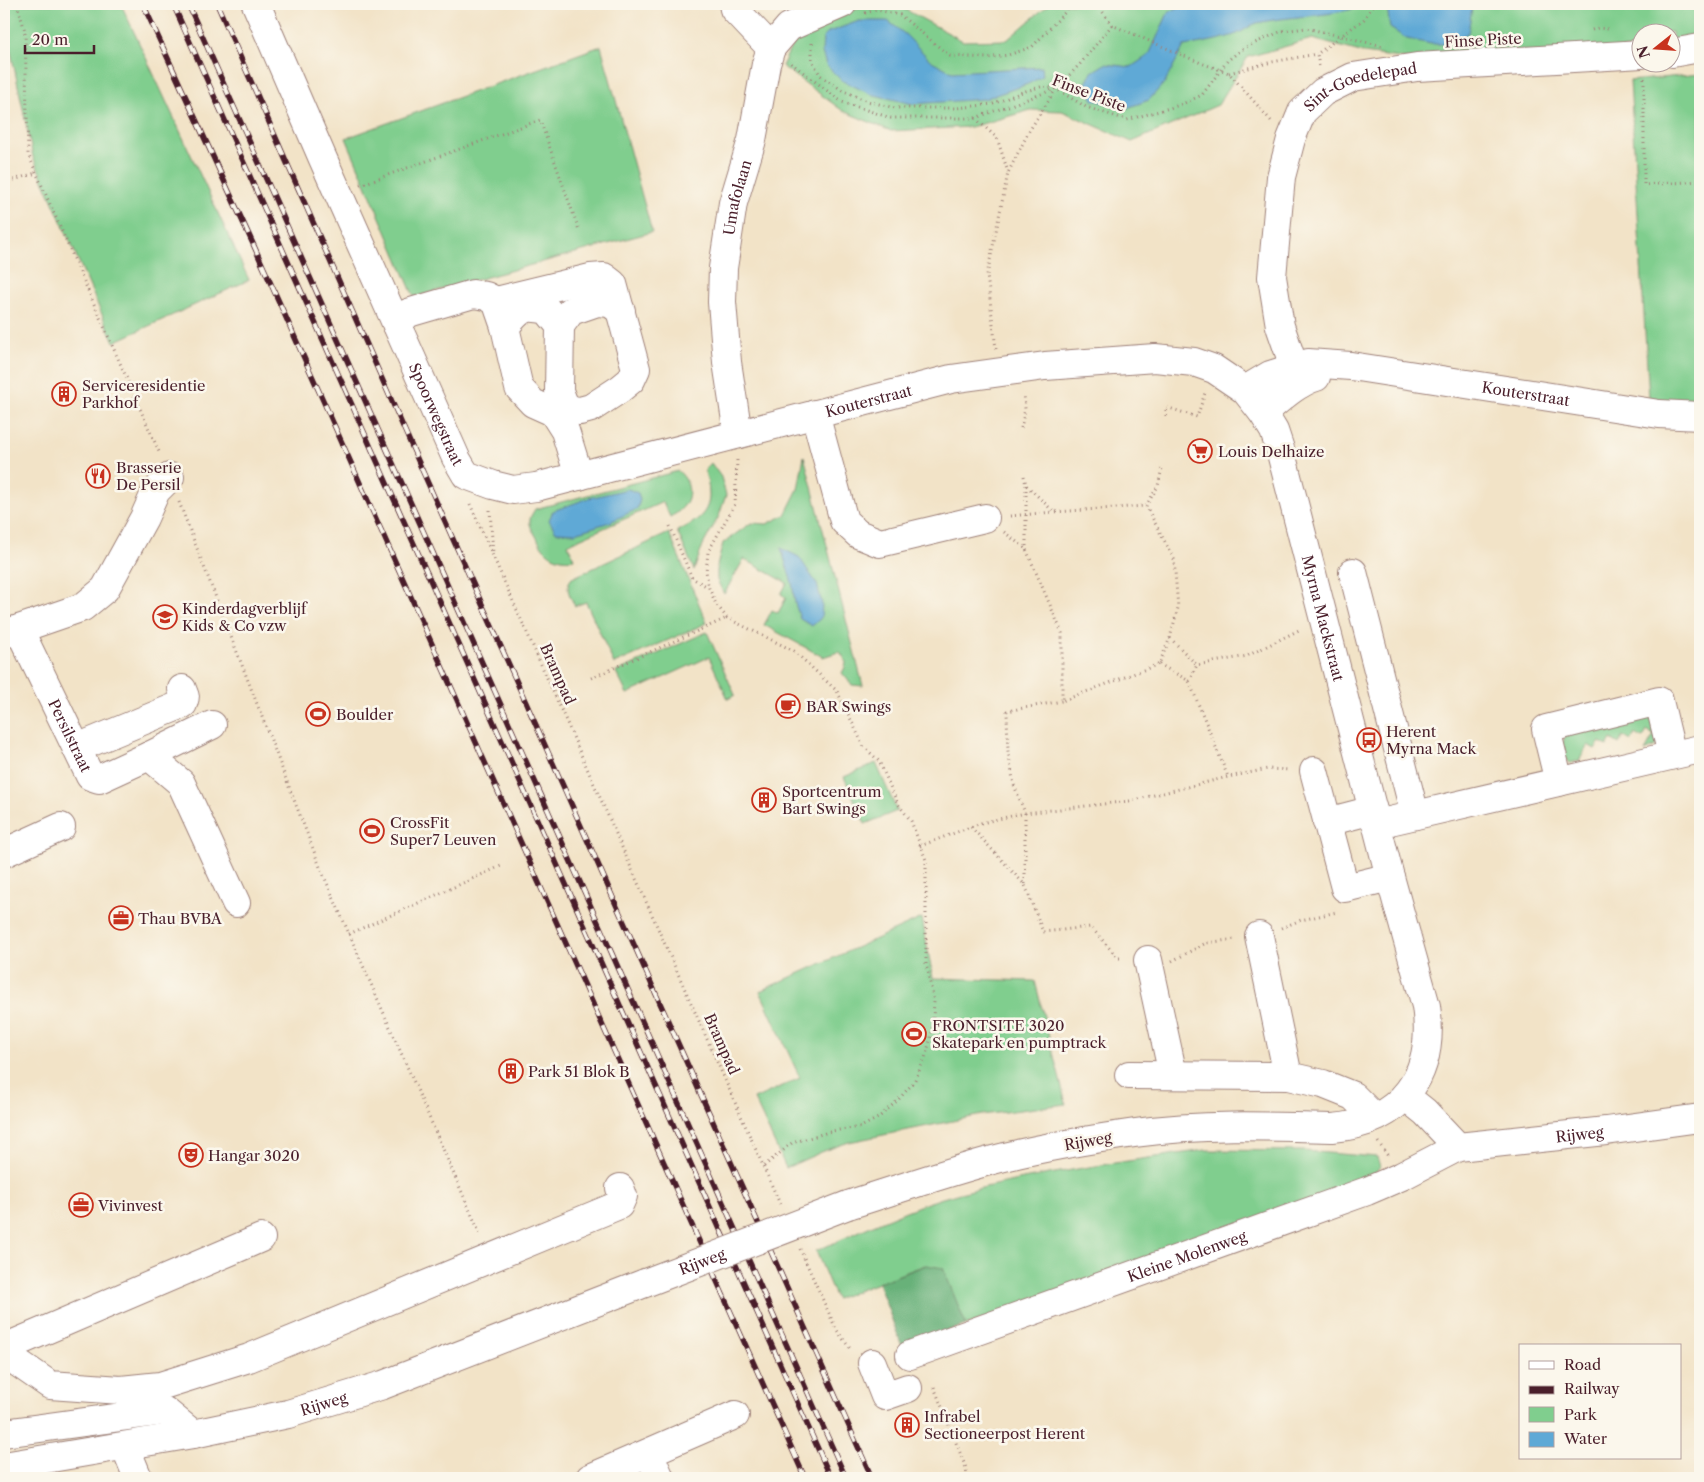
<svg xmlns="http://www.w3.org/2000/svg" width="1704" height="1482" font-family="'Libre Caslon Text',serif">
<rect width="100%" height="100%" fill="#fbf7ec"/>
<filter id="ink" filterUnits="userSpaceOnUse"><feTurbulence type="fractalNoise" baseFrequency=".02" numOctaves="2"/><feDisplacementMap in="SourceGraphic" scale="10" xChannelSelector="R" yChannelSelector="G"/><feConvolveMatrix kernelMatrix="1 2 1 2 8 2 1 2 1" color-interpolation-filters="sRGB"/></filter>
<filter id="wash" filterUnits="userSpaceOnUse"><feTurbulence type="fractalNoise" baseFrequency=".0096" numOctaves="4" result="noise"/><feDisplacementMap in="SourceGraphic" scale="20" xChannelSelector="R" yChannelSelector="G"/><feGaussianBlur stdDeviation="1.12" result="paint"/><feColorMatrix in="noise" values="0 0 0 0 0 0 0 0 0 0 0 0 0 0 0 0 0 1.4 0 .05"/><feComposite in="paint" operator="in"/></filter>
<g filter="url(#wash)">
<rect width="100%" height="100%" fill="#f2e3c7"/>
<g fill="#80ce8e" stroke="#65765c">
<polygon points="4,4 121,4 249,280 114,342 33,157 4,19"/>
<polygon points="867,4 895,4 963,41 1007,40 1049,4 1700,4 1700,40 1672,45 1672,32 1642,32 1641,48 1414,60 1364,53 1312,39 1248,57 1218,105 1132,142 1062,111 1031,110 971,127 891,131 843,111 782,66 791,47 802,35"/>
<polygon points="601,46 652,232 414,297 346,138"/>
<polygon points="1700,74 1700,402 1649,399 1630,81"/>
<path d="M804,456l59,230 -11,-1 -10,-12c6,-11 5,-11 -2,-21h-2l-15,5 -59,-32 8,-15 6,3 8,-15 -5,-4 6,-11 -43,-24 -20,35 -7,-14v-14l6,-23 28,-20 16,1 18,-9 13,-26z"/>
<path d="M711,463l10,14 5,18 -7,21 -16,29 -9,25 -17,-39c16,-7 33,-17 32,-37 0,-9 -3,-16 -4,-24z"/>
<path d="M678,471c13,10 15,28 2,39 -2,3 -7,5 -10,7l-7,-15 -95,42 6,15c-19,3 -31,-7 -38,-23 -3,-5 -7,-10 -6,-16 0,-4 3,-7 5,-11z"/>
<path d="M669,533l38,90 -93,41 -28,-62 -11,4c-5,-10 -11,-19 -3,-28z"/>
<polygon points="707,632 735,695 728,699 709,657 627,694 616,672"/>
<path d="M1650,714l8,31 -13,6 9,-16 -7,-4 -4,7 -8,-4 -4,7 -8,-5 -4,8 -8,-5 -4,7 -7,-4 -5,7 -7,-4 -9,16 -9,2c-9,-9 -10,-19 -3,-30z"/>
<polygon points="876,763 897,811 865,824 844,777"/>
<polygon points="922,918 933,978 1035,981 1066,1104 982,1115 849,1142 826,1150 786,1168 754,1099 800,1078 760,991"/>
<path d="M1206,1150l98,1 73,6 3,9 -13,19 -401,140 -41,-60 -89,34 -20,-48c47,-21 94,-45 144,-58 81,-20 164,-32 246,-43z"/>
</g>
<polygon fill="#68b179" stroke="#596852" points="926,1265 943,1268 966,1325 902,1346 878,1283"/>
<g fill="#5ea9d6" stroke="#546480">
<path d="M1184,4h172l-3,5c-32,8 -64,7 -96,14 -7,2 -13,8 -20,11 -17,6 -35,9 -53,12l-19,36 -16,18 -22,8 -34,-8 -8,-15 7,-13 13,-8 26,3 18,-12 19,-42z"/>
<polygon points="1389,4 1469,4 1472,7 1468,33 1448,44 1431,44 1407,39 1390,28 1387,7"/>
<polygon points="859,21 888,21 906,35 930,60 952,72 1042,67 1043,76 1028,84 984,99 913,104 870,94 841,80 826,65 822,52 823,38 829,32"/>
<polygon points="628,489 638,493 640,500 637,509 610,522 575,533 556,532 549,520 553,511 589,498"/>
<polygon points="781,548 799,557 817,584 822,604 821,618 812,626 800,619 795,603 792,583"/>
</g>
</g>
<g filter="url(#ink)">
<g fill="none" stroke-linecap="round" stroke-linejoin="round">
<g stroke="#9e8179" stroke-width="30">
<g id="minor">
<path id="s1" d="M256,4l67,155 133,299 10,17 27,10 20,5 23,-3 415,-108 94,-13 110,-8 39,4 20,7 31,21 18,23 11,18 6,18 110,428 36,129c10,68 -24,117 -94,122 -66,-2 -132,-4 -197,5 -49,7 -98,15 -146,28 -47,13 -94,29 -141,44"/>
<polyline points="733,4 734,9 771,48"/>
<polyline points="1672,53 1700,48"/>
<path d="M496,301l94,-23 14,-1 9,7 23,85 -5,11 -11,9 -29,19 -11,3 -9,-1 -7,-6 -5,-13 1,-65 -13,-16c-24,-5 -26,-2 -42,17"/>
<polyline points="397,325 408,313 473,294 486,296 496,301 505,327 519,388 533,403 553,412 565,431 579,476"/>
<polyline points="560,326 571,311 597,302 610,303 621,311"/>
<path id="s2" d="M1300,384l-20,-58 -8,-49 9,-100 10,-38 11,-27 21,-20 30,-15 64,-10 225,-13"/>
<path id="s3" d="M1245,390l25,-15 38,-12 43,3 308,48 41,2"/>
<path d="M1263,413c16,-13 33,-30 53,-36"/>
<polyline points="815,414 844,521 858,534 880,543 985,518"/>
<path id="s4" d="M738,434l-11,-72 -5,-60 1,-34 10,-65 19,-63 14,-76 5,-16 18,-21 53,-23"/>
<polyline points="1353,572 1415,815"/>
<polyline points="19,629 83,607 105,589 144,518 156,491 170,477"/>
<path id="s5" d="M4,634l15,-5 71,147 9,3 50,-23 32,27 55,120"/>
<polyline points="77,748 183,704 185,697 182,689"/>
<polyline points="149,756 212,725"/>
<polyline points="1314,771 1345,888 1390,877"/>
<polyline points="1559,782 1546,729 1659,701 1672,755"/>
<polyline points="1327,822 1373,810"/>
<polyline points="1377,824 1700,749"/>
<polyline points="4,853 61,827"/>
<polyline points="1259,936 1288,1076"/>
<polyline points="1148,960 1173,1075"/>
<polyline points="1129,1075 1288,1076 1323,1084 1353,1096 1374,1117"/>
<polyline points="1405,1096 1425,1112 1458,1147"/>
<polyline points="8,1346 14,1360 50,1385 121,1390 160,1386 249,1358 619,1205 623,1196 620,1188"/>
<polyline points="4,1348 261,1238"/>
<path id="s6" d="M910,1355l457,-164 35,-15 56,-29 148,-16 94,-13"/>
<polyline points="872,1363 885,1396 908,1388"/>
<polyline points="4,1433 165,1411 193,1434"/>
<polyline points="125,1446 138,1478"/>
<polyline points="649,1453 660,1478"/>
<path id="s7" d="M4,1466l189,-32 95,-20 95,-29 262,-102"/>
<polyline points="590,1478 735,1415"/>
</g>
</g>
<g stroke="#9e8179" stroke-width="3" stroke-dasharray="1 4" stroke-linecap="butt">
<polyline points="17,4 25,31 28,154 160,454"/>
<polyline points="1097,4 1112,25 1201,63 1229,73 1272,122"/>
<polyline points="865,13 877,10 900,15 950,56 987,58 1008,55 1032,47 1068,9 1080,4"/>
<polyline points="1592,30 1598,28 1608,29"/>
<polyline points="812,43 812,60 820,75 842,90 867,101 895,108 957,108 993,104 1022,92 1044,86 1056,89 1086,107 1127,120 1180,105 1202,95 1228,60 1244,48 1282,31 1306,28 1383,46"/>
<polyline points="791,63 842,102 891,118 975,118 997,138 1008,172"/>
<polyline points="1319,66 1317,54 1364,19 1374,4"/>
<polyline points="1229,73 1272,62 1317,54"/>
<polyline points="1644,78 1644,185 1700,181"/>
<polyline points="975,118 1055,89"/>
<polyline points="4,183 36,173"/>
<polyline points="360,185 540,120 579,230"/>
<polyline points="996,349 987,275 1008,173 1029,131 1056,89 1081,63 1112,25"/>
<polyline points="1166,416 1166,407 1197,417 1205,393"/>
<polyline points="1021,428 1025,409 1024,394"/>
<polyline points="737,460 735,504 708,552 706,571 709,588 716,604 727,618 794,651 837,691 864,747 879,761 898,804 911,821 926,860 926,964 934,1002 932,1034 925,1058 914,1082 897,1101 878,1118 861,1127 832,1131 792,1143 763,1167"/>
<polyline points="1024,476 1026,485 1054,512 1146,506 1158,486 1162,468"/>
<polyline points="1026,485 1026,549 1062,633 1062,701 1159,664 1170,638 1178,608 1174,559 1146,506"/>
<polyline points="179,502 320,867 481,1236"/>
<polyline points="470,504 780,1204"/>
<polyline points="490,510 493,553"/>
<polyline points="1010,516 1053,512"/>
<polyline points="670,526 692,578 708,587"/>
<polyline points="1004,532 1026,549"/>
<polyline points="1170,638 1197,665"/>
<polyline points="1159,664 1189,681 1228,777"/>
<polyline points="591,678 727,618"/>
<polyline points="1189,681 1197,665 1247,656 1301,629"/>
<polyline points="971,827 1025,885 1043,932 1091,927 1118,958 1124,958"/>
<polyline points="920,846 981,823 1025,813 1130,801 1228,777 1268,769 1290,770"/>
<polyline points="1025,884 1025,813 1014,785 1008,751 1007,711 1062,701"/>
<polyline points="1281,928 1301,920 1337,912"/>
<polyline points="349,934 501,866"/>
<polyline points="1172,961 1206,943 1236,939"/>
<polyline points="1378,1142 1388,1156"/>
<polyline points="800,1249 836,1329 851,1350"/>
<polyline points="934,1387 966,1468 967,1478"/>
</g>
<use href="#minor" stroke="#fff" stroke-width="28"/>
<g stroke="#4a1f2b" stroke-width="5.5">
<g id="rail">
<polyline points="143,4 254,246 805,1478"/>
<polyline points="173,4 831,1478"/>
<polyline points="188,4 846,1478"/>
<polyline points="217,4 423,472 872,1478"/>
</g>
</g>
<use href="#rail" stroke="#fbf7ec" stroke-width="4" stroke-dasharray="11" stroke-linecap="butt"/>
<g stroke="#9e8179" stroke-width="30" stroke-linecap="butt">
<g id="minor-bridge">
<path id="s8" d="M645,1283l203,-78"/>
</g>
</g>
<use href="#minor-bridge" stroke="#fff" stroke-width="28"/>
</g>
</g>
<defs>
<g id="building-ring" transform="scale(1.25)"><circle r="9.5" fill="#fbf7ec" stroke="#c8321e" stroke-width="1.5"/><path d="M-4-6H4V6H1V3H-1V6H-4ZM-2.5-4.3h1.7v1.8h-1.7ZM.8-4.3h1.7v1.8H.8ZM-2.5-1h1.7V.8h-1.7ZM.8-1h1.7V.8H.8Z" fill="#c8321e"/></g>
<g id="supermarket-ring" transform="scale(1.25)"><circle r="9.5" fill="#fbf7ec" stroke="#c8321e" stroke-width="1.5"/><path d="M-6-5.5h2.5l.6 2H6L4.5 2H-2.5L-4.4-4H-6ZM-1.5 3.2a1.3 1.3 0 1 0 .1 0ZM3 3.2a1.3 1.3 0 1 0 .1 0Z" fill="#c8321e"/></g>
<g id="restaurant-ring" transform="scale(1.25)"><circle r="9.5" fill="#fbf7ec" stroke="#c8321e" stroke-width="1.5"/><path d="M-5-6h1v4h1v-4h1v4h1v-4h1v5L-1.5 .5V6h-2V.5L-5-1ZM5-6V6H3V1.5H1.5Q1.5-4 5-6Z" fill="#c8321e"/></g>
<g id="school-ring" transform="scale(1.25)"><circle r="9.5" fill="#fbf7ec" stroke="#c8321e" stroke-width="1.5"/><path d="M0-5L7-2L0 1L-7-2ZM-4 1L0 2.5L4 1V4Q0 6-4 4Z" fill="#c8321e"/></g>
<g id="cafe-ring" transform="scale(1.25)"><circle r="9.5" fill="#fbf7ec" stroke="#c8321e" stroke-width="1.5"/><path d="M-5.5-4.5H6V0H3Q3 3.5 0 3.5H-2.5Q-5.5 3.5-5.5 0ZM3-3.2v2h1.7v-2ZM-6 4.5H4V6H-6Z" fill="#c8321e"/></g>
<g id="stadium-ring" transform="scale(1.25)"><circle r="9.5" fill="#fbf7ec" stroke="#c8321e" stroke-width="1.5"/><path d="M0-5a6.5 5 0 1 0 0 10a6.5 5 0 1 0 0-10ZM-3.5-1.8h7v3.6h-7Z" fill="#c8321e"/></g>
<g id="bus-ring" transform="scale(1.25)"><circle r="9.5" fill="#fbf7ec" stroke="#c8321e" stroke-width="1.5"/><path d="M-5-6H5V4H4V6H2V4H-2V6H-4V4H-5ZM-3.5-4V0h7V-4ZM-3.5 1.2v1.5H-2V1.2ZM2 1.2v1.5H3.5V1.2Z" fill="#c8321e"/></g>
<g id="office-ring" transform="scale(1.25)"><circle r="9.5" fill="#fbf7ec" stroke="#c8321e" stroke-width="1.5"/><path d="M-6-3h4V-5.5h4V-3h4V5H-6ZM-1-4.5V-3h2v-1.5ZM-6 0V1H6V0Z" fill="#c8321e"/></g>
<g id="theatre-ring" transform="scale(1.25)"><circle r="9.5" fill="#fbf7ec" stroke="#c8321e" stroke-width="1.5"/><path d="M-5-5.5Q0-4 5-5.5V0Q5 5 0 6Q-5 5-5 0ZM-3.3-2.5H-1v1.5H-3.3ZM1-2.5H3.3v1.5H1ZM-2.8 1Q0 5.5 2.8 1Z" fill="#c8321e"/></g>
</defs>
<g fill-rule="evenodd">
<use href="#building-ring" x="64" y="394"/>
<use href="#supermarket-ring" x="1200" y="451"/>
<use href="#restaurant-ring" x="98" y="476"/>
<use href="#school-ring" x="165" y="617"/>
<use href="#cafe-ring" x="788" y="706"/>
<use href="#stadium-ring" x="318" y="714"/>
<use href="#bus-ring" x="1369" y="740"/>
<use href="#building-ring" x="764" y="800"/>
<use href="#stadium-ring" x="372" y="831"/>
<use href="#office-ring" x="121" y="918"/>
<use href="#stadium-ring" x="914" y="1034"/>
<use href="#building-ring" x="511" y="1071"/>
<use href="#theatre-ring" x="191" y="1155"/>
<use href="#office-ring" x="81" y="1205"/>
<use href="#building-ring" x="907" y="1425"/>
</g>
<g text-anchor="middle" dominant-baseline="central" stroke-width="5" stroke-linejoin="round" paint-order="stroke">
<g font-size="15" fill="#4a1f2b" stroke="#fbf7ec">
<text transform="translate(1483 40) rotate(-3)">Finse Piste</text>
<text stroke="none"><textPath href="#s2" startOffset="346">Sint-Goedelepad</textPath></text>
<text transform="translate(1089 93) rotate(21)">Finse Piste</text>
<text stroke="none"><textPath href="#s4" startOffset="239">Umafolaan</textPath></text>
<text stroke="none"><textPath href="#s3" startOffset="289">Kouterstraat</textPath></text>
<text stroke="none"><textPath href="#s1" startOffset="932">Kouterstraat</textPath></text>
<text stroke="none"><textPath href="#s1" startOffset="448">Spoorwegstraat</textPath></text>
<text stroke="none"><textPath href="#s1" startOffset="1564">Myrna Mackstraat</textPath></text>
<text transform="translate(558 674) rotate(66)">Brampad</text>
<text stroke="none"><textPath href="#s5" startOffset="134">Persilstraat</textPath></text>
<text transform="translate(722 1044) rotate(66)">Brampad</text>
<text stroke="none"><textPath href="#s6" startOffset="709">Rijweg</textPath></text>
<text transform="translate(1088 1141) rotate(-10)">Rijweg</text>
<text stroke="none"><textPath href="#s6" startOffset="294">Kleine Molenweg</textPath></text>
<text stroke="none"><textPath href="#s8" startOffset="61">Rijweg</textPath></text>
<text stroke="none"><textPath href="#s7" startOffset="326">Rijweg</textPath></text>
</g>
<g font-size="15" fill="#4a1f2b" stroke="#fbf7ec" text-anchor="start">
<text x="82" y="385">Serviceresidentie<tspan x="82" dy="17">Parkhof</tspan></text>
<text x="1218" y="451">Louis Delhaize</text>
<text x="116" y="467">Brasserie<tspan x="116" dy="17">De Persil</tspan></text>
<text x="182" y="608">Kinderdagverblijf<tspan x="182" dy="17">Kids &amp; Co vzw</tspan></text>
<text x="806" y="706">BAR Swings</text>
<text x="336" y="714">Boulder</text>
<text x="1386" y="731">Herent<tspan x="1386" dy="17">Myrna Mack</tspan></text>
<text x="782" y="791">Sportcentrum<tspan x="782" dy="17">Bart Swings</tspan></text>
<text x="390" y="822">CrossFit<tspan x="390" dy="17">Super7 Leuven</tspan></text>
<text x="138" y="918">Thau BVBA</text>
<text x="932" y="1025">FRONTSITE 3020<tspan x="932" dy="17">Skatepark en pumptrack</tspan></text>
<text x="528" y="1071">Park 51 Blok B</text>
<text x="208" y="1155">Hangar 3020</text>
<text x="98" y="1205">Vivinvest</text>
<text x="924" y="1416">Infrabel<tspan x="924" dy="17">Sectioneerpost Herent</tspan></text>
</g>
</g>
<rect width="1704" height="1482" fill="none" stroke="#fbf7ec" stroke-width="20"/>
<rect x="1519" y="1344" width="162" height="115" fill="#fbf7ec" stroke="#b4a19f"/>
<rect x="1529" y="1361" width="25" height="8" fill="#ffffff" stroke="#b4a19f"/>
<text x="1564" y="1370" font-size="15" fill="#4a1f2b">Road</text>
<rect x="1529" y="1386" width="25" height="8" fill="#4a1f2b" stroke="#b4a19f"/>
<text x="1564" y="1394" font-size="15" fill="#4a1f2b">Railway</text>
<rect x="1529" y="1407" width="25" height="15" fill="#80ce8e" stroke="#b4a19f"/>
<text x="1564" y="1420" font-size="15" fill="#4a1f2b">Park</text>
<rect x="1529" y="1432" width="25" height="15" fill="#5ea9d6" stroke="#b4a19f"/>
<text x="1564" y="1444" font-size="15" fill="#4a1f2b">Water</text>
<g transform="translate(1656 48) rotate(253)"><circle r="24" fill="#fbf7ec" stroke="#b4a19f"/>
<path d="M0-4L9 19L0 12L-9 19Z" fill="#c8321e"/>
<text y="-8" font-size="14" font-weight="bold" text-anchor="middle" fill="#4a1f2b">N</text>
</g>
<path d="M25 45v8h69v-8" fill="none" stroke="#4a1f2b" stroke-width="2.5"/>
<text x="32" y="45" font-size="15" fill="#4a1f2b" stroke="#fbf7ec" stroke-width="4" paint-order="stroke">20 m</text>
</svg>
